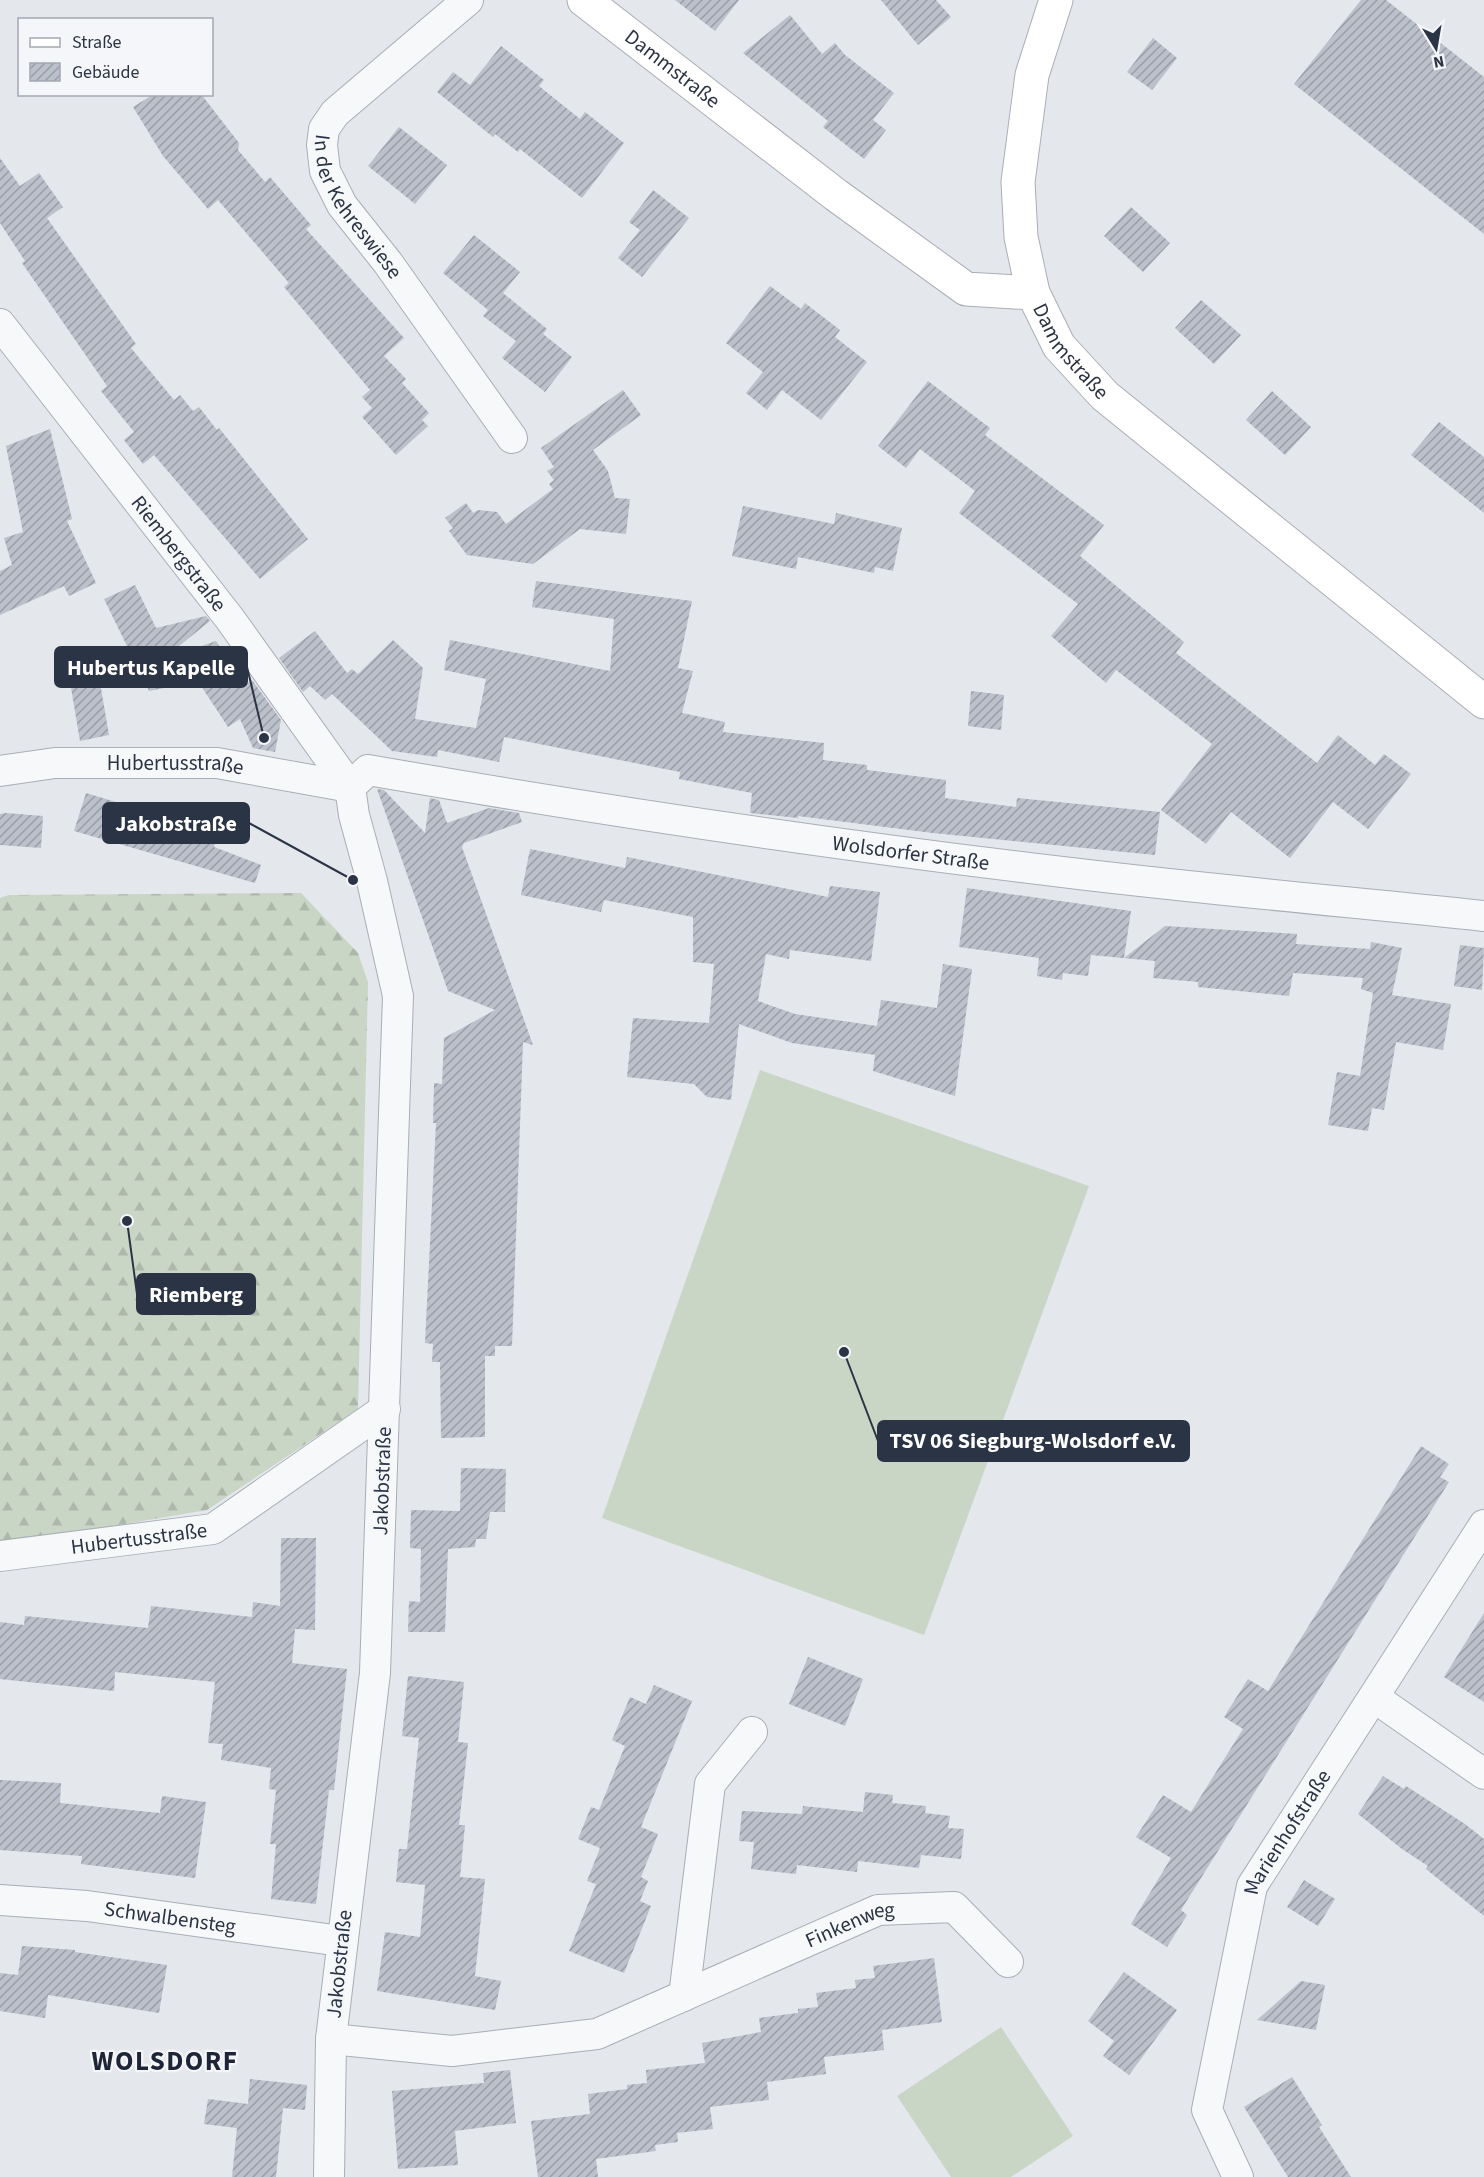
<svg xmlns="http://www.w3.org/2000/svg" width="1484" height="2177" font-family="'Source Sans 3',sans-serif">
<defs>
<pattern id="forest-firs" width="22" height="20" patternUnits="userSpaceOnUse" patternTransform="scale(1.5)"><rect width="22" height="20" fill="#c9d6c5"/><path d="M5 1l3.5 6h-7zM16 11l3.5 6h-7z" fill="#adb8ab"/></pattern>
<pattern id="building-hatch" width="6" height="6" patternUnits="userSpaceOnUse" patternTransform="scale(1.5)"><rect width="6" height="6" fill="#bbc0ca"/><path d="M-1 1l2-2M0 6l6-6M5 7l2-2" fill="none" stroke="#989da6"/></pattern>
</defs>
<rect width="100%" height="100%" fill="#e4e7ec"/>
<g fill="#c9d6c5">
<polygon points="760,1070 1089,1186 924,1635 602,1518"/>
<polygon points="1001,2027 1073,2136 1011,2177 951,2177 897,2096"/>
</g>
<polygon fill="url(#forest-firs)" points="301,893 358,953 368,982 358,1409 207,1510 0,1545 0,898 9,895"/>
<g fill="url(#building-hatch)">
<polygon points="675,0 739,0 715,31"/>
<polygon points="881,0 936,0 951,17 918,45"/>
<polygon points="1361,0 1386,0 1484,77 1484,234 1294,84"/>
<polygon points="790,15 822,54 835,43 845,55 894,93 873,120 886,130 864,159 823,127 828,121 743,53"/>
<polygon points="1153,38 1177,58 1152,90 1127,72"/>
<polygon points="501,46 544,80 539,86 580,119 585,112 624,143 582,198 520,149 518,152 495,134 493,137 437,92 453,72 470,85"/>
<polygon points="154,94 201,94 239,143 238,150 265,182 270,177 311,225 306,229 404,338 384,356 406,379 402,383 429,413 422,420 428,426 396,455 362,417 372,408 362,397 370,390 284,287 289,283 218,200 208,209 163,156 133,107"/>
<polygon points="399,127 447,165 415,204 368,166"/>
<polygon points="0,158 20,186 39,173 63,207 47,218 136,344 131,348 174,400 180,395 193,411 199,407 217,430 219,428 308,539 260,579 154,455 143,464 124,440 134,432 101,391 107,386 22,263 25,261 0,223"/>
<polygon points="653,190 689,218 642,277 618,258 640,230 629,222"/>
<polygon points="1131,207 1170,243 1143,272 1104,236"/>
<polygon points="474,235 520,272 503,293 547,329 543,334 572,357 545,392 502,358 516,341 483,316 488,310 443,273"/>
<polygon points="770,286 801,309 805,303 840,330 835,337 867,362 821,420 782,390 767,410 746,393 763,372 726,343"/>
<polygon points="1201,300 1241,335 1214,364 1175,328"/>
<polygon points="928,381 990,428 985,435 1104,525 1080,556 1184,642 1176,653 1317,763 1338,735 1375,765 1384,754 1411,774 1368,829 1333,802 1290,858 1231,812 1206,844 1161,810 1212,744 1116,670 1106,683 1051,636 1078,604 959,513 975,491 920,449 906,468 878,446"/>
<polygon points="623,390 641,415 593,450 608,471 615,498 630,499 626,534 580,529 533,564 467,555 449,531 453,528 445,518 466,503 473,513 478,510 497,512 506,524 553,489 549,484 554,480 547,471 554,467 541,448"/>
<polygon points="1272,391 1311,427 1285,455 1246,420"/>
<polygon points="1439,422 1484,457 1484,513 1411,455"/>
<polygon points="50,429 72,519 67,521 96,583 69,596 64,586 0,615 0,571 12,565 4,538 23,532 6,446"/>
<polygon points="743,506 834,524 836,513 902,528 893,571 875,567 874,573 798,557 796,569 732,556"/>
<polygon points="536,581 692,601 678,668 693,671 682,713 725,722 723,732 824,743 823,760 867,765 867,770 946,780 945,798 1016,807 1017,798 1160,812 1155,855 933,833 798,816 798,818 750,813 752,793 679,779 680,772 504,737 499,762 438,750 437,757 392,751 332,694 325,700 310,686 303,692 279,658 315,631 347,673 352,669 358,674 393,640 423,668 415,719 476,728 486,679 444,670 450,640 610,671 614,619 532,607"/>
<polygon points="135,585 156,628 206,616 210,621 163,659 216,641 245,685 252,680 281,720 275,752 253,748 240,719 228,727 203,689 201,681 149,691 104,599"/>
<polygon points="99,677 109,735 80,741 70,682"/>
<polygon points="971,691 1004,695 1001,730 968,726"/>
<polygon points="377,789 384,790 425,833 430,798 439,800 447,823 489,808 519,813 522,822 464,843 462,847 533,1045 523,1042 512,1346 495,1346 495,1356 485,1356 485,1437 441,1438 440,1362 432,1362 433,1344 425,1343 436,1123 433,1123 434,1083 442,1084 444,1038 495,1010 448,991"/>
<polygon points="86,793 159,815 161,808 185,815 183,821 218,831 214,847 261,865 255,883 74,831"/>
<polygon points="6,813 43,816 41,848 0,845 0,814"/>
<polygon points="530,849 625,868 627,857 828,897 830,886 880,892 871,961 790,950 789,959 766,954 758,1001 795,1014 877,1026 881,1000 937,1008 943,964 972,969 955,1096 873,1071 875,1055 792,1043 739,1024 731,1100 707,1097 694,1084 627,1077 633,1018 709,1023 714,964 693,962 693,917 604,900 601,912 521,895"/>
<polygon points="967,888 1131,911 1124,958 1165,926 1297,934 1296,944 1370,949 1371,942 1402,948 1392,995 1451,1004 1443,1050 1396,1042 1384,1110 1372,1108 1368,1131 1328,1125 1337,1072 1360,1076 1373,993 1361,989 1363,978 1293,973 1289,996 1198,987 1198,982 1153,978 1155,961 1091,955 1088,976 1063,973 1062,980 1037,976 1039,958 959,947"/>
<polygon points="1460,945 1484,948 1482,990 1454,986"/>
<polygon points="1421,1446 1449,1464 1440,1477 1449,1482 1181,1910 1187,1915 1167,1947 1131,1924 1171,1858 1136,1837 1163,1795 1191,1812 1243,1729 1224,1717 1248,1679 1268,1691"/>
<polygon points="461,1468 506,1469 505,1512 490,1512 486,1539 476,1539 475,1547 448,1549 445,1632 408,1632 409,1601 420,1602 421,1549 410,1548 411,1510 460,1511"/>
<polygon points="281,1538 316,1538 315,1630 295,1629 292,1663 347,1669 334,1790 329,1790 316,1904 271,1899 276,1844 270,1844 276,1790 269,1789 271,1768 221,1760 223,1744 208,1743 215,1682 115,1672 114,1691 0,1679 0,1622 24,1625 25,1616 148,1628 151,1606 252,1617 253,1602 280,1606"/>
<polygon points="1484,1613 1484,1702 1444,1677"/>
<polygon points="808,1657 863,1679 845,1726 789,1704"/>
<polygon points="408,1676 464,1682 458,1742 468,1743 459,1825 465,1825 460,1877 485,1879 475,1976 501,1981 495,2010 377,1991 385,1932 420,1937 425,1885 396,1882 399,1849 407,1849 419,1738 402,1736"/>
<polygon points="654,1685 692,1701 641,1827 658,1834 641,1877 648,1881 640,1901 651,1906 624,1973 569,1951 596,1884 587,1881 600,1848 578,1839 591,1807 599,1810 625,1746 612,1740 630,1697 646,1704"/>
<polygon points="1383,1776 1404,1789 1406,1786 1465,1824 1484,1839 1484,1916 1426,1869 1428,1866 1402,1849 1358,1814"/>
<polygon points="0,1780 61,1783 60,1803 160,1813 162,1796 206,1802 195,1878 81,1864 82,1856 0,1850"/>
<polygon points="865,1792 893,1795 892,1803 926,1806 925,1813 950,1816 948,1828 964,1829 961,1859 921,1855 919,1868 858,1861 857,1872 797,1865 796,1874 751,1869 754,1842 739,1841 742,1811 802,1814 803,1806 863,1812"/>
<polygon points="1304,1880 1335,1899 1318,1926 1287,1907"/>
<polygon points="22,1946 75,1950 75,1952 167,1965 159,2013 48,1995 45,2018 0,2011 0,1973 18,1975"/>
<polygon points="934,1958 942,2022 882,2030 884,2050 824,2057 826,2074 767,2082 769,2100 710,2107 713,2129 677,2133 678,2142 655,2145 656,2151 596,2159 598,2177 538,2177 531,2121 590,2114 588,2094 627,2089 627,2085 647,2083 646,2070 705,2063 702,2043 761,2032 759,2018 798,2013 798,2009 818,2007 816,1993 856,1988 855,1980 875,1978 873,1966"/>
<polygon points="1124,1972 1177,2010 1129,2075 1103,2056 1114,2041 1088,2021"/>
<polygon points="1301,1981 1325,1985 1316,2030 1257,2020"/>
<polygon points="510,2070 516,2123 455,2131 458,2165 398,2169 392,2091 484,2083 483,2073"/>
<polygon points="1292,2077 1322,2125 1319,2127 1351,2177 1288,2177 1244,2107"/>
<polygon points="250,2079 307,2085 305,2110 283,2108 276,2177 232,2177 237,2128 204,2124 208,2099 248,2104"/>
</g>
<g fill="none" stroke-linecap="round" stroke-linejoin="round">
<g stroke="#a9aeb7" stroke-width="32">
<g id="street">
<path id="s1" d="M468,0l-133,113 -11,16 -2,16 3,26 17,34 46,58 124,175"/>
<path id="s2" d="M0,324l230,295 120,168 4,28 18,66 26,115 -23,677 -44,366 -2,138"/>
<path id="s3" d="M0,771l55,-8h162l133,24"/>
<path id="s4" d="M350,787l18,-17c236,41 473,76 711,104 135,16 270,28 405,42"/>
<path id="s5" d="M0,1556l213,-27 172,-120"/>
<polyline points="1375,1698 1484,1774"/>
<path id="s6" d="M0,1900l87,6 254,35"/>
<polyline points="684,1996 710,1784 752,1732"/>
<path id="s7" d="M331,2039l121,12 145,-17 281,-124 76,-3 54,55"/>
<path id="s8" d="M1238,2177l-31,-67 45,-224 232,-361"/>
</g>
</g>
<g stroke="#a9aeb7" stroke-width="35">
<g id="secondary">
<path id="s9" d="M584,0l252,195 130,94 67,4"/>
<path id="s10" d="M1056,0l-24,75 -14,107 3,55 12,56 26,53 46,50 379,306"/>
</g>
</g>
<use href="#street" stroke="#f7f8fa" stroke-width="30"/>
<use href="#secondary" stroke="#fff" stroke-width="33"/>
</g>
<g text-anchor="middle" dominant-baseline="central" stroke-width="4.5" stroke-linejoin="round" paint-order="stroke">
<g font-size="21" fill="#2b3445" stroke="#f4f6f9">
<text stroke="none"><textPath href="#s9" startOffset="112">Dammstraße</textPath></text>
<text stroke="none"><textPath href="#s1" startOffset="282">In der Kehreswiese</textPath></text>
<text stroke="none"><textPath href="#s10" startOffset="369">Dammstraße</textPath></text>
<text stroke="none"><textPath href="#s2" startOffset="291">Riembergstraße</textPath></text>
<text stroke="none"><textPath href="#s3" startOffset="176">Hubertusstraße</textPath></text>
<text stroke="none"><textPath href="#s4" startOffset="574">Wolsdorfer Straße</textPath></text>
<text transform="translate(382 1481) rotate(-88)">Jakobstraße</text>
<text stroke="none"><textPath href="#s5" startOffset="140">Hubertusstraße</textPath></text>
<text stroke="none"><textPath href="#s8" startOffset="366">Marienhofstraße</textPath></text>
<text stroke="none"><textPath href="#s6" startOffset="171">Schwalbensteg</textPath></text>
<text stroke="none"><textPath href="#s7" startOffset="544">Finkenweg</textPath></text>
<text transform="translate(339 1964) rotate(-84)">Jakobstraße</text>
</g>
<g font-size="27" font-weight="bold" letter-spacing="1.5" fill="#1d2536" stroke="#f4f6f9">
<text x="165" y="2061">WOLSDORF</text>
</g>
</g>
<path fill="none" stroke="#2b3445" stroke-width="2" d="M264 738L247 667M353 880L249 823M127 1221L137 1294M844 1352L878 1441"/>
<g fill="#2b3445" stroke="#f4f6f9" stroke-width="2">
<circle cx="264" cy="738" r="6"/>
<circle cx="353" cy="880" r="6"/>
<circle cx="127" cy="1221" r="6"/>
<circle cx="844" cy="1352" r="6"/>
</g>
<g fill="#2b3445" stroke="#2b3445" stroke-width="2">
<rect x="55" y="647" width="192" height="40" rx="6"/>
<rect x="103" y="803" width="146" height="40" rx="6"/>
<rect x="137" y="1274" width="118" height="40" rx="6"/>
<rect x="878" y="1421" width="311" height="40" rx="6"/>
</g>
<g font-size="22" text-anchor="middle" font-weight="bold" fill="#fff">
<text x="151" y="675">Hubertus Kapelle</text>
<text x="176" y="831">Jakobstraße</text>
<text x="196" y="1302">Riemberg</text>
<text x="1033" y="1448">TSV 06 Siegburg-Wolsdorf e.V.</text>
</g>
<rect x="18" y="18" width="195" height="78" fill="#f4f6f9" stroke="#a4a8b1" stroke-width="1.5"/>
<rect x="30" y="38" width="30" height="9" fill="#ffffff" stroke="#a4a8b1" stroke-width="1.5"/>
<text x="72" y="48" font-size="18" fill="#2b3445">Straße</text>
<rect x="30" y="63" width="30" height="18" fill="url(#building-hatch)" stroke="#a4a8b1" stroke-width="1.5"/>
<text x="72" y="78" font-size="18" fill="#2b3445">Gebäude</text>
<g transform="translate(1436 48) rotate(169)" stroke="#f4f6f9" stroke-width="4.5" paint-order="stroke">
<path d="M0-4.5L10 22L0 15L-10 22Z" fill="#2b3445"/>
<text y="-9" font-size="16" font-weight="bold" text-anchor="middle" fill="#2b3445">N</text>
</g>
</svg>
